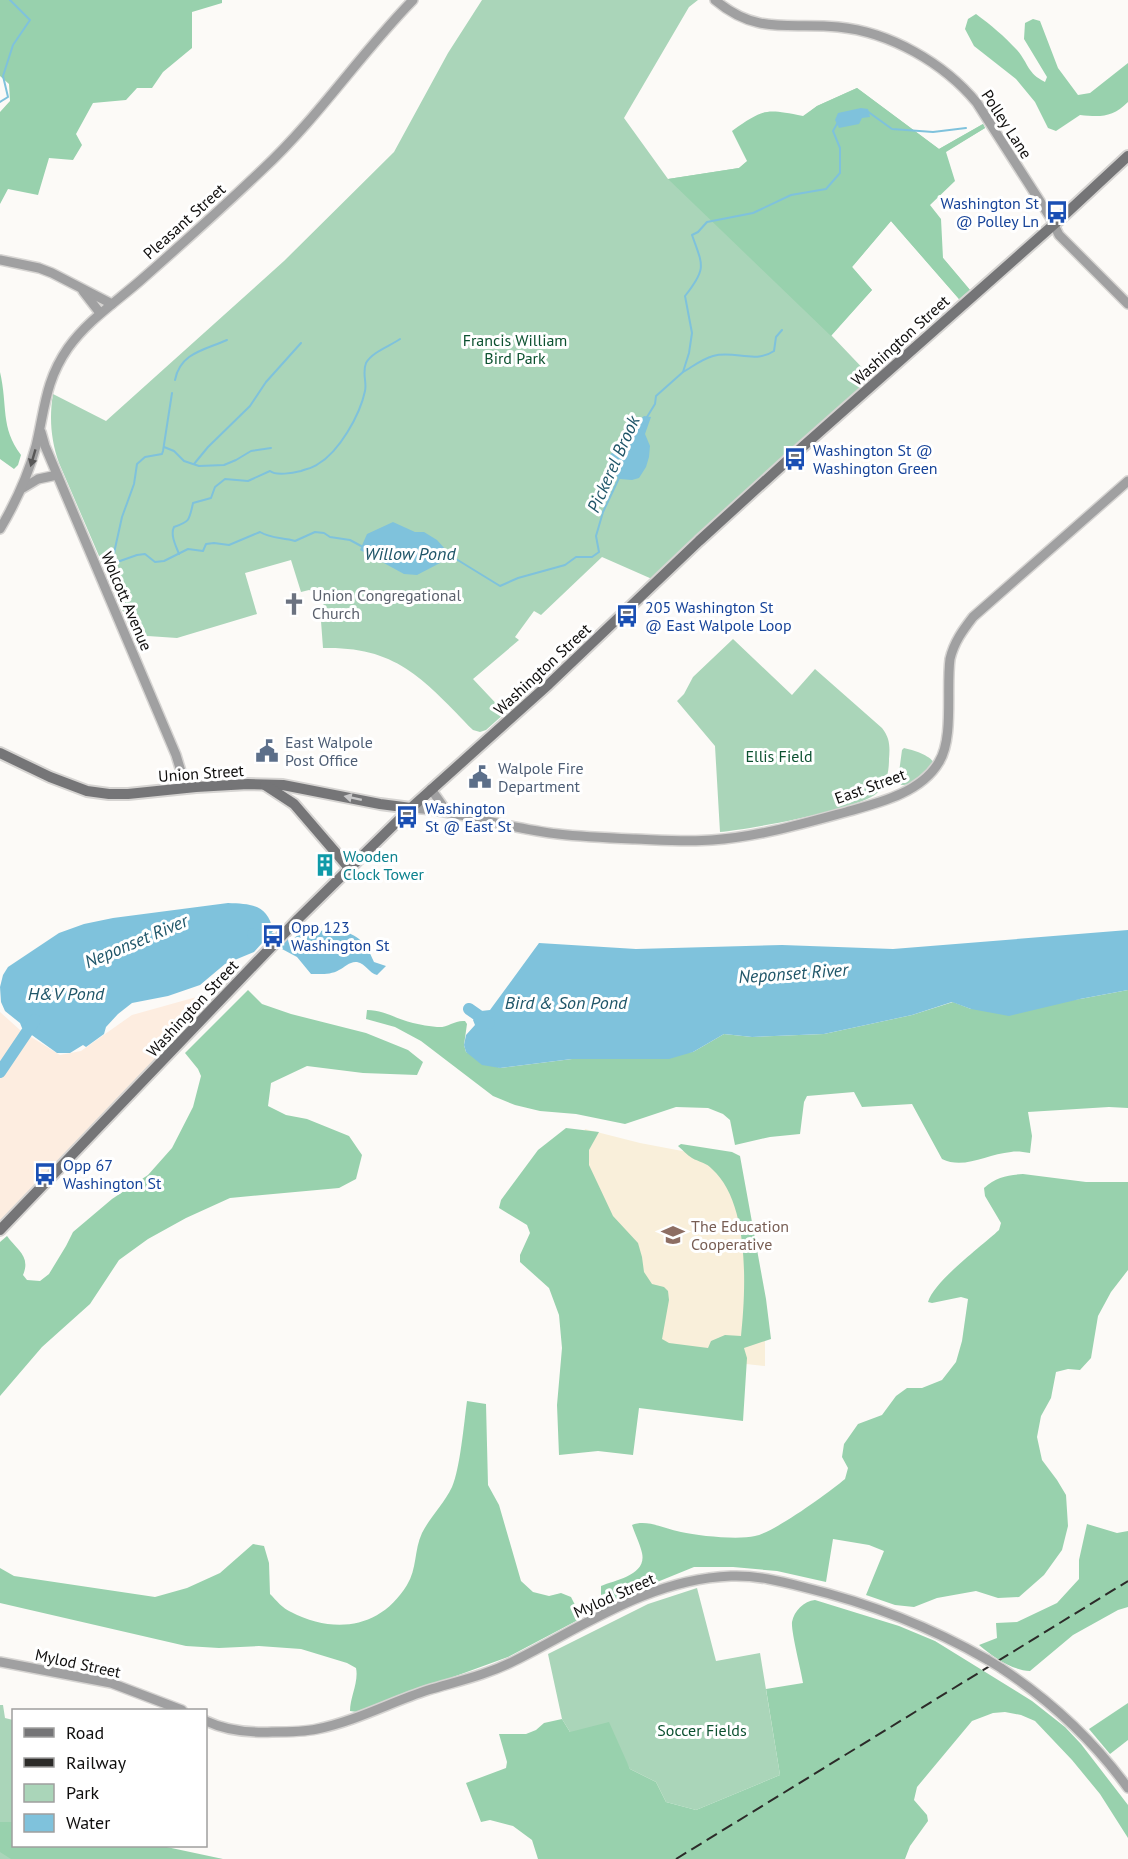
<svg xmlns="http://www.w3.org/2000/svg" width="1128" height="1859" font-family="'PT Sans',sans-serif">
<rect width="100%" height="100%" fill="#fcfaf7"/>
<polygon fill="#fdede0" points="200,996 208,1004 0,1227 0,1012 20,1030 60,1055 81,1051 132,1015"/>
<polygon fill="#f9efda" points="585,1129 640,1143 735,1161 765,1340 765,1366 629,1351 578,1156"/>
<g fill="#aad5b9">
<path d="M482,0h216l-9,7 -65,111 44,61 71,-11 78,-62 40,-18 82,61 44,-25 2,4 -40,24 -45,55 70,83 -11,9 -68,-78 -39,46 20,23 -41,45 41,43 -220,201 -50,-22 -61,58 -7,-4 -19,26 4,3 -46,39 32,34 -19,17 -6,2 -7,-2c-48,-49 -75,-84 -150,-82l-2,-27 4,-26 -16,-5 -8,2 -10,-32 -46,13 12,41 -80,24 -44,-3 -74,-172c-8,-23 -10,-45 -6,-69l53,27 178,-160 110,-109 54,-99z"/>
<path d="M733,639l59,56 23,-26 67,59c8,10 8,19 7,31 0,12 -2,25 -12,34 -16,16 -130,37 -157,39l-5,-86 -38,-45 7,-7 9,-17z"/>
<path d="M904,748c9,2 26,7 30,15 -9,10 -19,23 -34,22l-2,-5 4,-30z"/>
<polygon points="697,1588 716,1661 760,1653 780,1775 696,1810 666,1802 656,1782 630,1769 625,1760 570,1732 562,1719 548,1654 648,1604"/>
<polygon points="0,1705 3,1705 5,1718 13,1720 14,1846 222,1859 0,1859"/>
</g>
<g fill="#98d1ad">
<polygon points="0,0 222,0 222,3 192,12 192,48 163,72 152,88 137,88 126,100 93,103 76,134 82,145 73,160 49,158 38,195 8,189 0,204 0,112 10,101 9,84 0,76"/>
<path d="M976,14c15,11 28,22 41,36 12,14 10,23 28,32l2,-5 -23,-38 1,-16 8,-4 7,2 18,47 20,27 12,-2 38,-30v39c-16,16 -28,15 -48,13l-24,16 -8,-3 -13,-26 -19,-23 -42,-33 -9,-17 3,-10z"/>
<path d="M857,88l82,61 44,-25 2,4 -39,24 9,29 -25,24 11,14 2,39 27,32 -11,9 -68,-78 -39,46 20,23 -41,46 -163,-157 71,-11 8,-7 -15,-30c33,-23 33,-22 71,-15l14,-10z"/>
<path d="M0,372c8,34 0,55 21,83l-3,10 -4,4 -14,-10z"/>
<path d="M248,990l14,14 29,10 75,19 42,17 15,12 -6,13 -54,-2 -56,-7 -36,17 -3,23 18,9 21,4 42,17 13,19 -6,24 -17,9 -109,10 -44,20 -38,21 -29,21 -29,44 -48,43 -42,49v-154l7,-6c10,14 24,20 16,39l4,5 13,1 9,-7 17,-28 7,-14 39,-33 36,-24 24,-27 21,-41 8,-31 -3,-7 -13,-16z"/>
<path d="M1128,990v118l-19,-1 -81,5 4,24 -2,17c-7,-1 -13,-2 -19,-1 -24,2 -47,18 -69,7l-30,-55 -50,3 -8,-15 -47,4 -3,6 -4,32 -30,3 -35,8 -5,-25 -7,-6 -15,-6 -32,-1 -51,17 -49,-10 -36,-3 -25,-6 -22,-9 -72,-55 -26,-14 -29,-8 1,-9c17,0 29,9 46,13 8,2 16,3 24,4 11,1 17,-7 28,-6l2,3 -3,21 2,7 34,16 72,-9 44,-1 77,-6 31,-18 28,3 72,-3 88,-19 41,-13 18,7 109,-10z"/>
<path d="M566,1128l33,4 -10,18v15l24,51 25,27 4,14 2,15 8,12 12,3 4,4 1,9 -7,39 7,4 39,5 3,-7 14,-6 16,1c5,-47 9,-133 -29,-167 -5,-6 -13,-7 -20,-11 -5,-3 -9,-8 -14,-12l3,-2 51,8 8,4 26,143 5,40 -27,9 3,10 -4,63 -104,-13 -6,47 -35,-4 -39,4 -2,-50 5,-57 -3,-33 -10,-27 -29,-26v-7l10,-22 -3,-8 -28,-17 2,-8 37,-50z"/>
<path d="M1023,1174l63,8h42v88l-17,22 -13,24 -7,42 -11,12 -12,-1 -12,3 -5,26 -10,18 -4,21 5,23 15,20 9,15 2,31 -6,24 -18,25 -25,22 -21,1 -22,-7 -39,7 -23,9 -19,-2 -29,-10 18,-44 -15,-6 -36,-6 -7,43 -49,-11 -44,-4h-39l-81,33 -2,-8 -10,3v-9c15,-6 46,-11 41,-33 -2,-9 -7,-19 -10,-28 15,-6 33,4 49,7 18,4 57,8 74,4 20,-4 73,-43 90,-57l3,-11 -6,-11 2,-13 14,-20 24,-9 14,-19 11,-8h15l20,-8 14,-18 6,-21 6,-42 -7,-2 -29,6 -4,-1c6,-21 54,-56 71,-72l2,-7 -16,-27 -1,-8c12,-11 24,-13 39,-14z"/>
<path d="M467,1401l19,3 2,81 11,20 22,76 12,11 16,4 12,-3 10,4 4,8 3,15 -70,37 -151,55 -7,-1c0,-14 9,-29 6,-43l-9,-5 -46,-14 -42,-3 -40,2 -33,-2 -186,-43v-35l14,8 141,21 32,-9 33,-15 33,-29 11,2 5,17 1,31c6,6 13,15 21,18 43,22 89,17 116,-27 10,-16 7,-35 15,-52 8,-16 22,-29 30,-46 8,-18 12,-64 15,-86z"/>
<path d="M1087,1524l30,9 11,-2v76l-10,3 -45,25 -43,36c-19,-1 -37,-14 -51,-26l18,-7 -1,-15 21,-1 40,-19 22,-24v-19z"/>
<path d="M815,1600l84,26 36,15 97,60 33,26 16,17 47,61v33l-28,-44 -28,-34 -37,-39 -14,-6 -16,-3 -12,1 -21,8 -55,66 -3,13 13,15 1,6 -18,25 -5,13h-367l-6,-19 -19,-14 -23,-6 -9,2 -15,-39 40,-15 1,-6 -8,-28h27l10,-4 8,-7 18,-4 8,13 39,-10 21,47 26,13 10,20 30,8 84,-35 -14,-86 37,-6c-2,-13 -12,-51 -11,-61 2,-11 12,-21 23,-22z"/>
<polygon points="1128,1703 1128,1740 1110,1754 1089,1729"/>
<polygon points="0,1822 13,1822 14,1846 162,1846 223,1859 11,1859 0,1852"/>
</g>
<g fill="#7fc2dc">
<polygon points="861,108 868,109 870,117 862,118 859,124 839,128 835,120 838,113"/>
<polygon points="644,416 651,417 645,434 650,446 649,457 646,467 639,478 632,480 620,479 610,471 608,464 609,455 628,442 634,425"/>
<polygon points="393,522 415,532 424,532 437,540 446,550 444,558 440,563 417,575 404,574 360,550 367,534"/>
<path d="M228,903c23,1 40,1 45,28l-19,21 -29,12 -25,21 -32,11 -36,7 -14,11 -12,13 -2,7 -18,13 -3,-2 -13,8h-13l-35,-25 -2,-5 -15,-12 -4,-9 -1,-15 3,-12 5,-8 51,-34 25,-9 29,-6z"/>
<path d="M338,929c21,7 27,12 36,33l12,4 -9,9c-8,-2 -11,-11 -20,-13 -7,-1 -12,5 -18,8 -8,5 -19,4 -28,4l-14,-17 -15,-8 18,-16z"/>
<polygon points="1128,930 1128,990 1080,999 1009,1016 971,1009 952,1002 912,1015 824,1034 752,1037 724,1034 693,1052 669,1059 572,1059 500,1068 482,1065 466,1052 464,1045 466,1035 475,1025 473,1020 481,1011 490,1010 539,943 636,949 782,945 893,949"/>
</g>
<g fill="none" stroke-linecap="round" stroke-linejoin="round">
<g stroke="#7fc2dc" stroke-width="2">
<polyline points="0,102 8,97 3,76 13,45 30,20 10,0"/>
<polyline points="867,111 892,129 933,132 966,128"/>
<path d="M683,372c9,-5 19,-13 30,-16 21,-6 42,8 61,-5l2,-14 6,-7"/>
<path d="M175,380c5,-27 29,-30 52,-40"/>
<path d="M647,417l8,-13 1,-8 27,-24 6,-19 3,-20 -7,-37c22,-28 18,-30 7,-61l6,-3 9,-10 46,-9 38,-18 35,-6 14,-16v-25l-7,-17 5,-9"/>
<polyline points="164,447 174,451 184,461 199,466 224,465 236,460 251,451 271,448"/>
<polyline points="194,464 208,447 250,406 266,382 301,343"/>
<polyline points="443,551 500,586 518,578 565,565 576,557 592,557 599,552 596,536 603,512 620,476"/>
<path d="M179,554c-3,-8 -9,-19 -5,-27 16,-6 15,-6 19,-24l18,-5 4,-11 10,-8 23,2 22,-10c6,5 23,2 31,0 5,-2 12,-3 17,-7 21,-12 42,-49 47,-73 2,-9 -3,-18 1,-28 6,-11 24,-17 34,-24"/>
<path d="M106,560l14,1 17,-6 8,-1 10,8 9,-1 24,-12 15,2 3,-7 8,-1 15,2 31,-13c12,7 22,5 35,9l20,-9 9,1 6,4 20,3 13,7"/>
<polyline points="110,560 114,553 122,517 134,484 137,464 145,457 162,454 163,451 172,393"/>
</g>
<g stroke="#7fc2dc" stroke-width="12">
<polyline points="253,934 295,945 303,945"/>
<polyline points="469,1009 489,1023"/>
<polyline points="0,1072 35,1020"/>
</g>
<g stroke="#d6d4d2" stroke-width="12">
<g id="tertiary">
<path d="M715,0c43,36 74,22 123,27 52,5 106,36 139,76l73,114 9,18 69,69"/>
<polyline points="0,260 39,268 52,273 112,304"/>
<polyline points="83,291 100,313"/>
<polyline points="41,432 45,446 176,755 186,788"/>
<polyline points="23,488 38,479 57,475"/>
<path d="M0,529c16,-27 28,-53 36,-83 9,-37 9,-65 32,-98 20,-28 48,-46 73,-68 41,-36 82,-73 121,-110 56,-52 98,-116 151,-170"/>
<polyline points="431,789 447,812"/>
<path d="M411,808c50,3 97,21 147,26 26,3 52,4 77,5 26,1 52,3 77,1 45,-3 90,-16 134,-28 32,-9 75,-19 93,-50 15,-24 7,-73 11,-103 4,-17 13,-29 23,-42l155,-136"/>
<polyline points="0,1662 111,1683 182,1710"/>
<path d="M1001,1668c50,33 92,72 127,120"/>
<path d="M206,1721c21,10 42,12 66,11 14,0 31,0 45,-3 39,-8 74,-27 111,-39 30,-9 58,-15 86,-29 70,-35 136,-82 217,-85 24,-1 49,5 72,11 66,16 126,39 185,73"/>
</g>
</g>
<g stroke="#d6d4d2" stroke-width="14">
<g id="secondary">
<polyline points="0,753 50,777 87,791 109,794 128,794 196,787 248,784 283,785 380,804 411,808"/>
<polyline points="265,785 294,804 349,868"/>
<polyline points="0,1230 298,919 411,808 549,684 699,541 799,450 1059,220 1128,156"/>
</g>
</g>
<use href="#tertiary" stroke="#a0a0a1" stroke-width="9"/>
<use href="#secondary" stroke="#757577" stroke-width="10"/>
<polyline stroke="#2c2b29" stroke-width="2" stroke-dasharray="12 6" stroke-linecap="butt" points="676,1859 1128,1581"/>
<g stroke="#d6d4d2" stroke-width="12" stroke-linecap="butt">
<polyline id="tertiary-bridge" points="988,1660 1001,1668"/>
</g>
<use href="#tertiary-bridge" stroke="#a0a0a1" stroke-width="9"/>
</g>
<defs><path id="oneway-solid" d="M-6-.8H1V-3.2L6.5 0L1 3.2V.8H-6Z" transform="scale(1.5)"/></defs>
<use fill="#585757" href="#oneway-solid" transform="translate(33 458) rotate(106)"/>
<use fill="#c8c8c9" href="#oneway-solid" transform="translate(353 798) rotate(-168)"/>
<defs>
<g id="bus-bare" transform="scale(1.8)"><path d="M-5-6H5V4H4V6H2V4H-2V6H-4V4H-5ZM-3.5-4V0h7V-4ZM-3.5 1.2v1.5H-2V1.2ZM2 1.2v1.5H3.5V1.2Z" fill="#1a4fb4" stroke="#fff" stroke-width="2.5" paint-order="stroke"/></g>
<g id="church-bare" transform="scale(1.8)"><path d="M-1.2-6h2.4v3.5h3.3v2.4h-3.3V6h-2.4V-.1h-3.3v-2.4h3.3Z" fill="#6b7280" stroke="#fff" stroke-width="2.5" paint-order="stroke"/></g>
<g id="civic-bare" transform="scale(1.8)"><path d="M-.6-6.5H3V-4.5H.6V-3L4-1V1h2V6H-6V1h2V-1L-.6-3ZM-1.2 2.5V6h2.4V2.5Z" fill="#5c6f8a" stroke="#fff" stroke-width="2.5" paint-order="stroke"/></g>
<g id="building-bare" transform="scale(1.8)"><path d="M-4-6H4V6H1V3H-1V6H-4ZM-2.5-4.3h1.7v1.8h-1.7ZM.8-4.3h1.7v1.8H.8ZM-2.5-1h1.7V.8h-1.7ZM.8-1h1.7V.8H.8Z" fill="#0f9aa8" stroke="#fff" stroke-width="2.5" paint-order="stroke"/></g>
<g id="school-bare" transform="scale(1.8)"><path d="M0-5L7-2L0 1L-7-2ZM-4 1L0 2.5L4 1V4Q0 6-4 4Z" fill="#8d6e63" stroke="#fff" stroke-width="2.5" paint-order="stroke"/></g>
</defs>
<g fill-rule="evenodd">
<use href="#bus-bare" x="1057" y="212"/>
<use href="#bus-bare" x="795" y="459"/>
<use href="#church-bare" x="294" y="604"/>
<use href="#bus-bare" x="627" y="616"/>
<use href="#civic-bare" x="267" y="751"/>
<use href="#civic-bare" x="480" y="777"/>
<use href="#bus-bare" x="407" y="817"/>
<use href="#building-bare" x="325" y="865"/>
<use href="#bus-bare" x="273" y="936"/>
<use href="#bus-bare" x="45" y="1174"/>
<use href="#school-bare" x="673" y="1235"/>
</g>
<g text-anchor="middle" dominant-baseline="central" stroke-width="6" stroke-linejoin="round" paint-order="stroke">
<g font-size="16" fill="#0f0e0d" stroke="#fff">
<text transform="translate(1007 124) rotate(57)">Polley Lane</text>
<text transform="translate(184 221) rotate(-42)">Pleasant Street</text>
<text transform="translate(900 340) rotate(-42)">Washington Street</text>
<text transform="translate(127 601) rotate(67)">Wolcott Avenue</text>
<text transform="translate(542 669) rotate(-43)">Washington Street</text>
<text transform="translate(201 773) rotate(-4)">Union Street</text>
<text transform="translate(870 786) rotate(-20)">East Street</text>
<text transform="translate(192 1008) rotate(-47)">Washington Street</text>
<text transform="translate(614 1595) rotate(-24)">Mylod Street</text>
<text transform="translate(78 1663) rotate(12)">Mylod Street</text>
</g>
<g font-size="16" fill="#164399" stroke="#fff" text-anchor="start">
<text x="1039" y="203" text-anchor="end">Washington St<tspan x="1039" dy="18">@ Polley Ln</tspan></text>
<text x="813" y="450">Washington St @<tspan x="813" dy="18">Washington Green</tspan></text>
<text x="645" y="607">205 Washington St<tspan x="645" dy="18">@ East Walpole Loop</tspan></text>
<text x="425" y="808">Washington<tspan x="425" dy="18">St @ East St</tspan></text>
<text x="291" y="927">Opp 123<tspan x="291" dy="18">Washington St</tspan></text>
<text x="63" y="1165">Opp 67<tspan x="63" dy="18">Washington St</tspan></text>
</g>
<g font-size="16" fill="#0c5130" stroke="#fff">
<text x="515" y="340">Francis William<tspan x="515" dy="18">Bird Park</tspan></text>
<text x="779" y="756">Ellis Field</text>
<text x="702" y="1730">Soccer Fields</text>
</g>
<g font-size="16" fill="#5b616d" stroke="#fff" text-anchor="start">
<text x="312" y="595">Union Congregational<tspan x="312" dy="18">Church</tspan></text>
</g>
<g font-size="16" fill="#4e5e75" stroke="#fff" text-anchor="start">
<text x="285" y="742">East Walpole<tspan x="285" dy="18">Post Office</tspan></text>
<text x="498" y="768">Walpole Fire<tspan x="498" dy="18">Department</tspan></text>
</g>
<g font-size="16" fill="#0d838f" stroke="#fff" text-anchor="start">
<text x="343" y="856">Wooden<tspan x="343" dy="18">Clock Tower</tspan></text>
</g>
<g font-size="16" fill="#785e54" stroke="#fff" text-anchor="start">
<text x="691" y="1226">The Education<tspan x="691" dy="18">Cooperative</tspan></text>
</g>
<g font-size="18" font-style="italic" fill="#205669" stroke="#fff">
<text transform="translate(613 464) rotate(-66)">Pickerel Brook</text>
<text x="410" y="553">Willow Pond</text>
<text transform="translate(136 941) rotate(-23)">Neponset River</text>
<text transform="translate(793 973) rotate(-4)">Neponset River</text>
<text x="66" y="993">H&amp;V Pond</text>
<text x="566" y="1002">Bird &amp; Son Pond</text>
</g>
</g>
<rect x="12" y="1709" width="195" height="138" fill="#ffffff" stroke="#9f9f9e" stroke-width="1.5"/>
<rect x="24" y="1728" width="30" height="9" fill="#757577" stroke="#9f9f9e" stroke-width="1.5"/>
<text x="66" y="1739" font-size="18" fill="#0f0e0d">Road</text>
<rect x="24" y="1758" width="30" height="9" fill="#2c2b29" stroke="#9f9f9e" stroke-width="1.5"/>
<text x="66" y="1769" font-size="18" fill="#0f0e0d">Railway</text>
<rect x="24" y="1784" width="30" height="18" fill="#aad5b9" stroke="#9f9f9e" stroke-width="1.5"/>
<text x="66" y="1799" font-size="18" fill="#0f0e0d">Park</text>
<rect x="24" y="1814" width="30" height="18" fill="#7fc2dc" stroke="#9f9f9e" stroke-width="1.5"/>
<text x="66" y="1829" font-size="18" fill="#0f0e0d">Water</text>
</svg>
